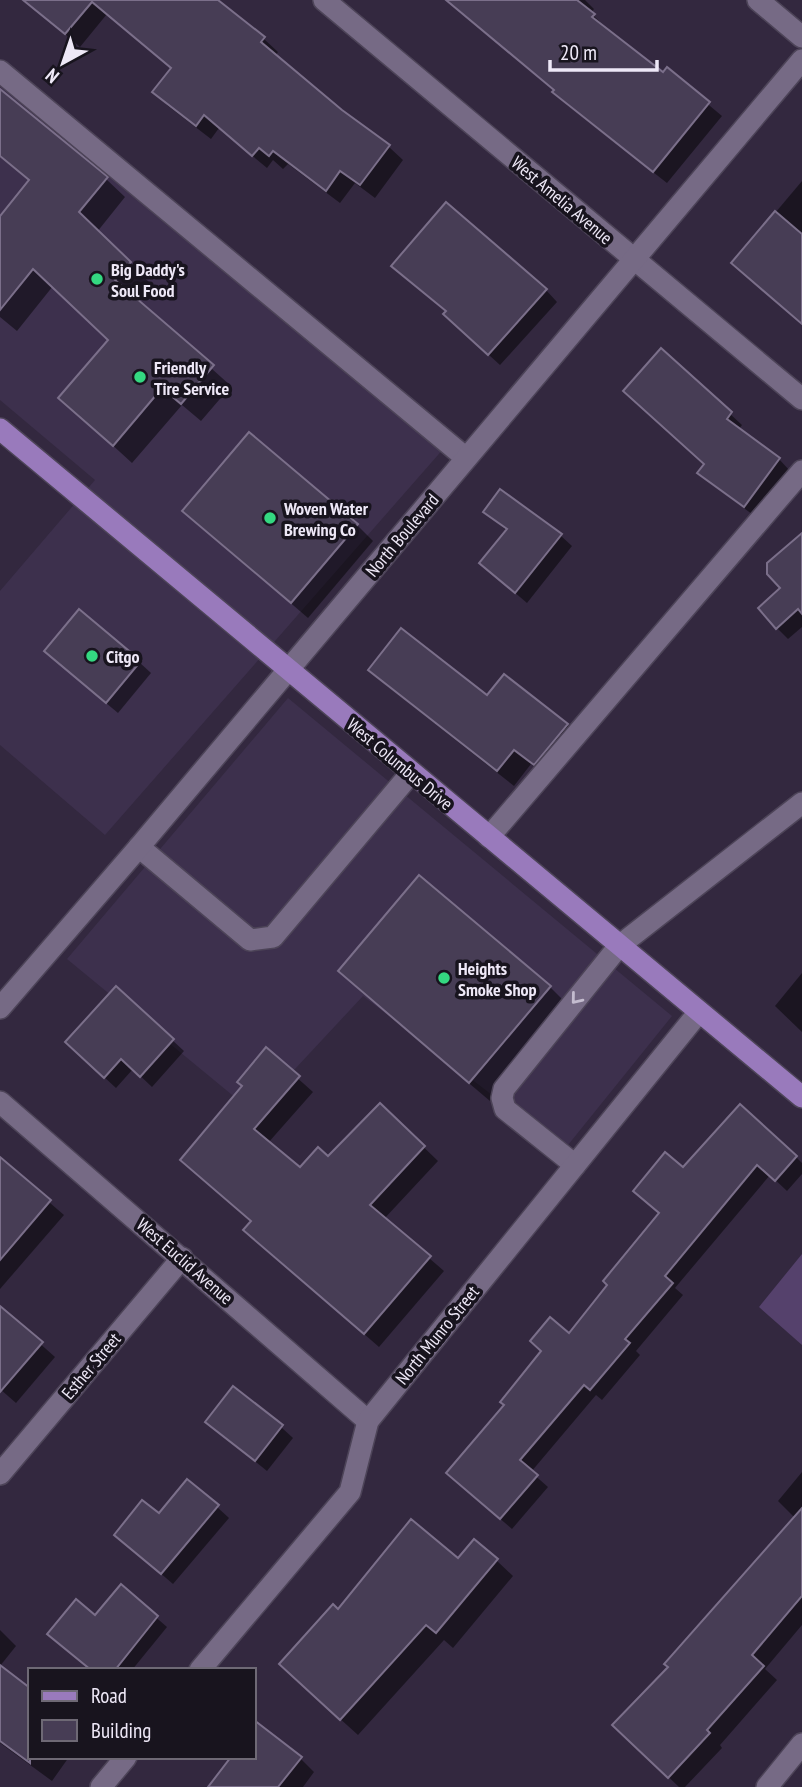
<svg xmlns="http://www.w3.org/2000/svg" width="802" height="1787" font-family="'PT Sans Narrow',sans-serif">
<rect width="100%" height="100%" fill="#33283f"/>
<g fill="#3d304d">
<polygon points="0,82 114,176 112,179 116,175 445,447 105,835 0,745 0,591 95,480 0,400"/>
<polygon points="288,698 672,1016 564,1150 363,996 254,1113 67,959"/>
</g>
<polygon fill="#55416c" points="802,1254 802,1345 759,1307"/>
<g fill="#0007">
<polygon points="26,0 212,0 264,39 278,52 275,56 341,111 389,147 403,160 375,198 355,183 340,203 288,164 283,169 273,160 267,168 219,128 211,139 168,106 154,92 172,69 107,14 80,47"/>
<polygon points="446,0 585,0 594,9 591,13 606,28 605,29 663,75 667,70 722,116 667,183 567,105 555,91"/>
<polygon points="0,92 106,179 125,197 97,232 149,282 133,298 231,386 201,421 182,405 132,463 61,398 110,341 53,286 17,331 0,317 0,219 30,182 0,157"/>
<polygon points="802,181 802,323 733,263"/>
<polygon points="405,277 546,290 557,302 500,365 456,325 447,312"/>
<polygon points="662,351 742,425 739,429 779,459 790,471 756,517 711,484 699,472 705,465"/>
<polygon points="184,511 357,525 373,541 308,618"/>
<polygon points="485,512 560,535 572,546 527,603 493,574 507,531"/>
<polygon points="802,535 802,627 788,639 777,628 782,589"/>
<polygon points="57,662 139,662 151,673 118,713"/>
<polygon points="371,670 488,697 567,725 583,741 551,780 531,764 514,786 387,686"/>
<polygon points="340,971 550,987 570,1007 490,1101 360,991"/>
<polygon points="802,973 802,1032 775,1006"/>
<polygon points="116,988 184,1051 152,1087 133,1069 116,1088 78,1053"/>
<polygon points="266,1050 313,1092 268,1143 300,1170 328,1159 380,1105 438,1161 384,1219 444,1271 379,1347 245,1230 253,1222 244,1086"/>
<polygon points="796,1157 802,1163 802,1174 787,1191 770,1175 675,1288 683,1295 636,1351 640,1355 602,1400 596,1395 531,1472 548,1487 512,1529 460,1484 661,1214 683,1170"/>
<polygon points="0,1160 64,1215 0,1289"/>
<polygon points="0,1308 55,1357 16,1403 0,1389"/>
<polygon points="207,1422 281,1427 293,1438 267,1471"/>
<polygon points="802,1472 802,1625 765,1669 777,1680 720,1745 722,1748 685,1787 679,1787 628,1738 670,1667 795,1518 778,1501"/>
<polygon points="217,1507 229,1518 173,1584 116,1535 159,1516"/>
<polygon points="458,1560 496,1560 513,1576 453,1648 444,1640 358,1735 297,1680 338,1612"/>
<polygon points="121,1587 167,1627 132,1670 91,1670 95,1618"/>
<polygon points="0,1630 16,1646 0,1666"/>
<polygon points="0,1668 30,1757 69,1757 52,1781 0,1743"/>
<polygon points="258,1725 300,1758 314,1772 303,1787 210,1787 254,1757 254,1730"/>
</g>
<g fill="#473d55" stroke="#7b6f8a" stroke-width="2">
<polygon points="23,0 218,0 265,37 261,42 342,110 390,145 360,185 340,171 326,191 273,151 269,156 259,148 252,156 204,115 196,126 152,92 171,68 92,2 65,34"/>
<polygon points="446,0 577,0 595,14 592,17 663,72 667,67 710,102 653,172 552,92 554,90"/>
<polygon points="0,89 108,177 79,212 131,262 115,280 214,365 181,404 162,388 113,446 58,398 108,340 33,269 0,310 0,216 29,180 0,156"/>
<polygon points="446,202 547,289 488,355 443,314 446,311 391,266"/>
<polygon points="775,211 802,234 802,324 731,263"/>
<polygon points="661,348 732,412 727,419 780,458 744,507 697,473 704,464 623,391"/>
<polygon points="249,432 358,524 291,603 182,511"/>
<polygon points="500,489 562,534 515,593 479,563 507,529 483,512"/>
<polygon points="802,533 802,614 798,609 776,629 758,608 780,588 767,574 767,563"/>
<polygon points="79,609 141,661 106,703 44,651"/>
<polygon points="401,628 487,695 504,674 568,724 534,765 514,750 497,771 368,670"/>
<polygon points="419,875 551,986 469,1083 338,971"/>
<polygon points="116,986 174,1039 140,1077 121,1059 104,1078 65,1042"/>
<polygon points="266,1047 300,1076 254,1129 300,1167 318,1147 328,1156 380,1103 425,1146 370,1205 431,1256 364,1334 243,1230 251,1221 180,1160 242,1086 237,1082"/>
<polygon points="740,1104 797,1156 775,1181 757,1165 665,1276 673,1283 625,1339 630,1343 590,1390 584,1385 520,1460 538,1475 500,1519 446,1473 504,1405 500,1402 541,1351 530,1341 550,1317 569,1333 607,1285 603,1281 659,1213 633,1191 665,1152 683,1167"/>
<polygon points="0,1157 51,1200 0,1260"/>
<polygon points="0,1306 43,1342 0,1392"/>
<polygon points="233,1386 283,1425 255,1461 205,1422"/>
<polygon points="187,1479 219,1505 161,1574 114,1535 142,1500 159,1513"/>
<polygon points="802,1508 802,1596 752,1655 764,1666 707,1730 710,1733 668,1778 612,1725 668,1667 664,1664"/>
<polygon points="411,1519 458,1558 474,1539 498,1559 436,1633 426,1625 340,1720 279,1664 333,1604 338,1609"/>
<polygon points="121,1584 158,1616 115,1670 91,1670 47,1634 76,1599 95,1615"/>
<polygon points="0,1665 30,1688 30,1763 0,1741"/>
<polygon points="254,1720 302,1757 278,1787 208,1787 231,1757 254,1757"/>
</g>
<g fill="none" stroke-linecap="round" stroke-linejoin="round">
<g stroke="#4d4458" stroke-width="24">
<g id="minor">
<polyline points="324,0 802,399"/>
<polyline points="758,0 802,37"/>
<polyline points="0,71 466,458"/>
<polyline points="489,837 802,471"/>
<polyline points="139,847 250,940 273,937 411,773"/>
<polyline points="0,1008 139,847 802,60"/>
<polyline points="0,1102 368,1421"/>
<polyline points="575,1165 505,1109 502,1098 504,1089 619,946 802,803"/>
<polyline points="0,1474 182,1258"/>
<polyline points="200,1670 350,1492 368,1421 699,1012"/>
<polyline points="101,1787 126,1757"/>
<polyline points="767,1787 802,1744"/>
</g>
</g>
<g stroke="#4d4458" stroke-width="24">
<polyline id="major" points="0,429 802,1097"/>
</g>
<use href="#minor" stroke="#766a85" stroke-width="21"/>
<use href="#major" stroke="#997abc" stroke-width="21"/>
</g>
<defs><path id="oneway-chevron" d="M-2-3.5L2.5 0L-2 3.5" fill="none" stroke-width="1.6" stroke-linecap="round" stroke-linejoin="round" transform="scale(1.75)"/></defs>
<use stroke="#c4bccf" href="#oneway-chevron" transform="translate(576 999) rotate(129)"/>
<g fill="#34d881" stroke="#18141e" stroke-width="2.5">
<circle cx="97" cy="279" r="7"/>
<circle cx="140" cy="377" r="7"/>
<circle cx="270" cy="518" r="7"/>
<circle cx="92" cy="656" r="7"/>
<circle cx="444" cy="978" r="7"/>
</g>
<g text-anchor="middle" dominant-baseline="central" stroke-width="7" stroke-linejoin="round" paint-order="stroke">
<g font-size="18" fill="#eee8f7" stroke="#18141e">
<text transform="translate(562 200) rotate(40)">West Amelia Avenue</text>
<text transform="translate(402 535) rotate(-50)">North Boulevard</text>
<text transform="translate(400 764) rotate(40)">West Columbus Drive</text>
<text transform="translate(185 1261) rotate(41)">West Euclid Avenue</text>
<text transform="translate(437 1335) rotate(-51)">North Munro Street</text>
<text transform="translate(91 1366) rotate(-50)">Esther Street</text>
</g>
<g font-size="18" font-weight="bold" fill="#eee8f7" stroke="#18141e" text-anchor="start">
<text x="111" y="269">Big Daddy's<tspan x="111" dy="21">Soul Food</tspan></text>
<text x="154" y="367">Friendly<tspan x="154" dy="21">Tire Service</tspan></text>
<text x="284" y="508">Woven Water<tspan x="284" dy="21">Brewing Co</tspan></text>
<text x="106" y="656">Citgo</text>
<text x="458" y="968">Heights<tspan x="458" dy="21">Smoke Shop</tspan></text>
</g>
</g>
<rect x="28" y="1668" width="228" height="91" fill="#18141e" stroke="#6e6975" stroke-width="2"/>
<rect x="42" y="1691" width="35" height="10" fill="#997abc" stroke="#6e6975" stroke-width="2"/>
<text x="91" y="1703" font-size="21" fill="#eee8f7">Road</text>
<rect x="42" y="1720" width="35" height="21" fill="#473d55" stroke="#6e6975" stroke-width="2"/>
<text x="91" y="1738" font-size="21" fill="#eee8f7">Building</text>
<g transform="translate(63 63) rotate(220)" stroke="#18141e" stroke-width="5" paint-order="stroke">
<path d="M0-5L12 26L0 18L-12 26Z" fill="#eee8f7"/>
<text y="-10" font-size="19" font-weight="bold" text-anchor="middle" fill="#eee8f7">N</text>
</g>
<path d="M550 60v10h107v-10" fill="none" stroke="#eee8f7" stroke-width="3.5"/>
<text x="560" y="60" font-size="21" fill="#eee8f7" stroke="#18141e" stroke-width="5" paint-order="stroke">20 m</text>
</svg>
